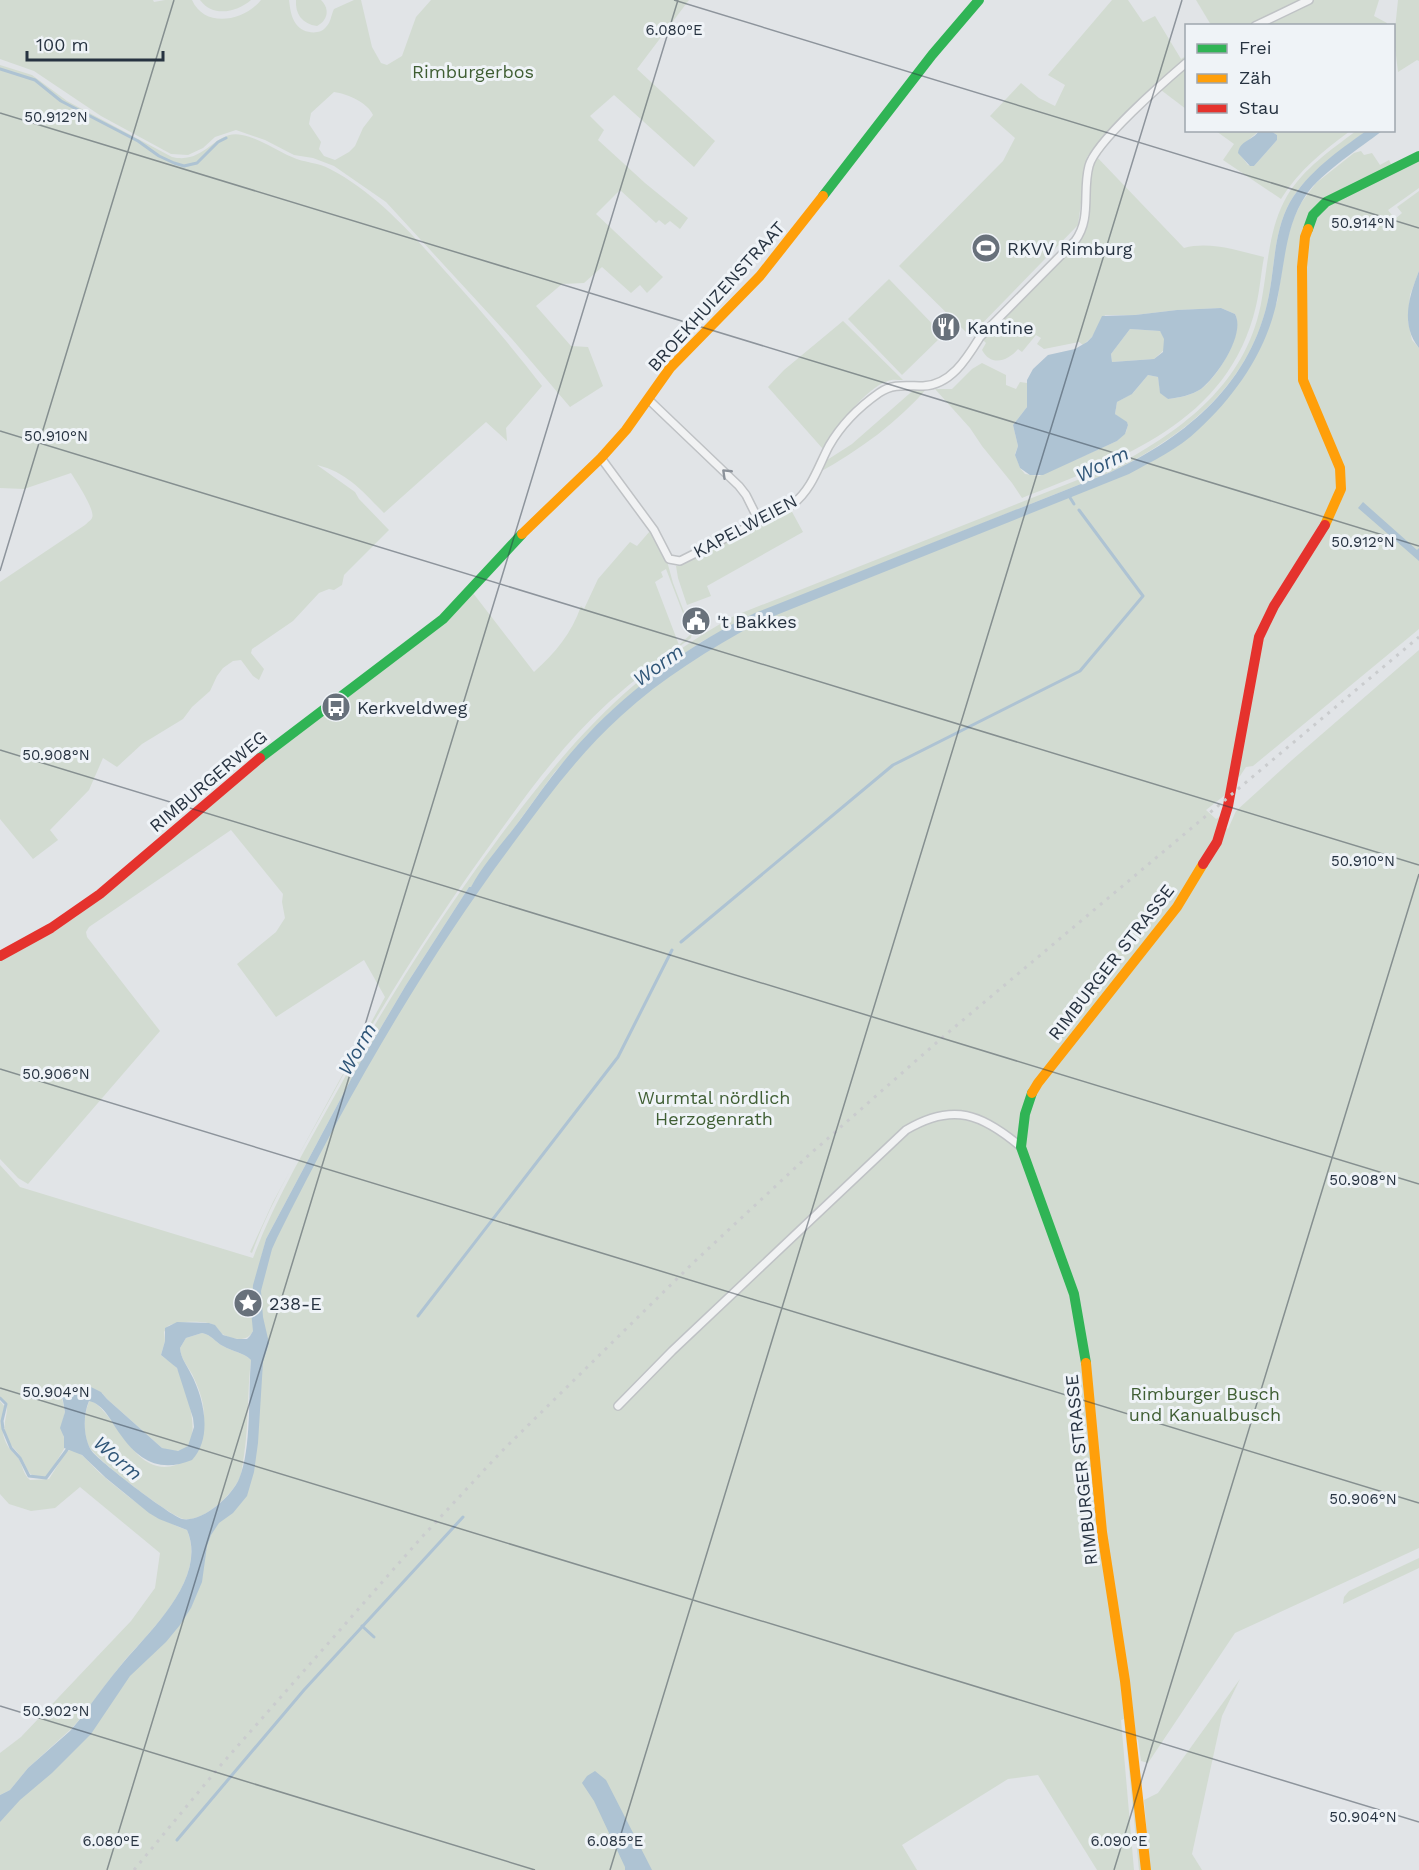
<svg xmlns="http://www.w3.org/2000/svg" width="1419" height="1870" font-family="'Work Sans',sans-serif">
<rect width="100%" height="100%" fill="#e1e4e7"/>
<g fill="#d2dbd1" fill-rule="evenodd">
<path d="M0,0h153l1,2 11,-2h27c13,29 52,21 69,0h28c1,8 2,17 7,24 6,9 23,12 30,3 5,-5 5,-12 8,-18l20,-9h7l11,47 9,16 6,2 15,-9 14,-39 15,-17h258l-52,69 78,72 -21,26 -80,-72 -24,21 14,14 -6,10 47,43 43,35 -8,11 -10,-8 -5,4 -6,-5 -3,3 -36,-33 -24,24 67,63 -16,16 -7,-8 -9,8 -29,-26 -18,16 -22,1 -26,22 35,40 17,1 15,39 -33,21 -58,-68 -126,-137 -52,-36 -21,-8 -19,-3 -29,-15 -29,-10 -21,7 -12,11 -15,7 -17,-1 -70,-38 -67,-45 -34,-12zM334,92c14,2 34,11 39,23l-10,13 -8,18 -6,6 -14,8 -11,-4 -5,-7 2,-7 -12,-18 2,-11z"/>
<path d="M200,0h51c-14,12 -38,18 -51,0z"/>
<path d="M296,0h25c9,9 7,20 -4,26 -15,-2 -22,-12 -21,-26z"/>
<polygon points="1112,0 1128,0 1143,22 1155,16 1181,59 1186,56 1186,61 1129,114 1125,114 1099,141 1087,157 1078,225 970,336 899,266 1003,161 1015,138 990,116 1021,83 1039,98 1055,106 1065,85 1048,75"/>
<polygon points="1196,0 1305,0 1251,26 1211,25"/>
<polygon points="1313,0 1379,0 1374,16 1387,23 1387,26 1259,26"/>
<polygon points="1398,0 1419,0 1419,61 1417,60 1398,72 1394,39"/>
<path d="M0,65l32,10 35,26 105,56c34,8 42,-28 70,-22 17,3 33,15 50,22 12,6 26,5 38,12 46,24 81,64 115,102 34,37 66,75 97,115l-36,42 1,13 -21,-19 -102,91c-21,-21 -37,-41 -67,-48l38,27 4,7 30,31 -45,45 -2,10 -8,5 -5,-1 -10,4 -26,28 -41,28 -1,4 13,16 -5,11 -6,-4 -12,-16 -8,1 -10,7 -6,8 -7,15 -18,16 -9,12 -41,25 -25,23 -14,-9 -14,32 -39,40 8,10 -25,19 -33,-40v-237l85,-57c1,-1 7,-6 7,-7 4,-7 -16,-37 -21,-45l-47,16 -24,-1z"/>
<polygon points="1186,65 1186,109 1161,90"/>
<path d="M1216,131h43l-13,11 -7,11 9,12 6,1 23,-26v-5l-6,-4h79c-27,20 -51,39 -69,68l-58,-39 11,-16z"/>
<path d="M1356,131h10c-27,21 -58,41 -76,71 -16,29 -15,62 -21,93 -17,88 -82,140 -158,177l-359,143 -51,27 -32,22 -60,49 -22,22 -33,38 -83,114h-2l-63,98 -49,83 -91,171 -12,46 -1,46c-5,11 -19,9 -29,4 -4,-2 -6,-8 -10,-10 -8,-5 -38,-4 -46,1l-4,6 1,9 -4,14c6,6 13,7 17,15 10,21 34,97 -16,78l-55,-49 -5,-6 -13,-6c-7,3 -15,-2 -22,4 -2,2 -3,5 -5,7l3,14 -3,12 3,21 -1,4 -17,28c-22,1 -17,-7 -27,-21 -4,-7 -11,-11 -14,-19 -6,-18 9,-29 -6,-40v-232l20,22 233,71c22,-59 56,-115 86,-170 46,-84 97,-165 154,-242 72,-98 133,-170 241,-230l389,-154c67,-37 126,-84 139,-164 6,-34 7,-71 25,-102 17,-28 44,-46 69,-65z"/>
<path d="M1361,151l3,4 8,-2 8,12 9,-5 3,6c-23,10 -51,20 -70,36 -30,26 -25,86 -18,119l1,-74 8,-26 5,-8 25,-17 76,-35v27l-31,22 7,9 7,-6 -5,-6 22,-16v80l-9,24 -2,27 4,18 7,8v281l-166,137 -7,1 -6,9 -11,9 -4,10 -19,15 10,9 5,-3 -2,6 9,7 8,-18 56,-51 127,-110v898l-184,85 -87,130 -7,-2 -3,-21 -10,-15 14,145h-3l-15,-151 -3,1 13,150h-37l-59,-95 -30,4 -106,66 15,25h-917v-59l64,-67 68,-82 33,-36 28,-50 3,-20 -1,-10 8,-20 29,-25 12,-23 15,-137 -3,-35 2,-25 4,-21 10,-22 73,-138 66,-116 71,-105 64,-88 35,-43 38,-37 33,-28 48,-34 70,-38 214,-83 129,-54 45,-23 33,-21 25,-24 34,-50 27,-54 9,-59 7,-23 8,-17 15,-20 38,-30z"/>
<path d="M1095,155l89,93c26,-7 55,3 80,9 -3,16 -4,32 -8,49 -27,117 -136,153 -234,192l-10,-15 -30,-37 -12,-18 -35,-39h17l20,-20 10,-6 24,12v10l10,4 4,-7 7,1v24l-14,18 5,21 -3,8 5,14 5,6 14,2 78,-35 9,-9 2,-8 -13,-10 2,-12 16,-9 15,-18 10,2 2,14 8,8c11,-1 24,-4 33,-10 16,-11 44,-56 34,-75l-14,-6 -44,2 -42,5h-30l-13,22 -9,8 -4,-3 -35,7 -7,-5 4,-6 -5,-3 -14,17 -4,-3c-10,12 -27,18 -36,1l4,-7 -4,-4 102,-107 5,-57z"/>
<polygon points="889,279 943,335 902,375 848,319"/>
<path d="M843,321l60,59c-5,0 -11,-1 -15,1 -23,7 -52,48 -65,68l-55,-62 16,-17z"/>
<polygon points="1130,329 1160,331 1164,336 1164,350 1154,359 1112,362 1111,354"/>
<path d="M929,386c-31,36 -69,64 -111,87l6,-11 28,-18 65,-57z"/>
<polygon points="791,510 803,532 707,586 711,596 687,605 678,578 676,566"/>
<path d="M650,531l17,30 6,22 19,50 -1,5c-28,20 -56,41 -82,64 -43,39 -78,86 -111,132 -62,85 -118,173 -168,265 -27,50 -59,100 -78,154l-2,-1 23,-50 112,-205 -21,-37 -88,57 -39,-53 39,-32 9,-14 -3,-16 1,-8 -52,-64 -142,97 -3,5 1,5 73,94 -132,153 -10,-6 -18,-19v-198l76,-44 157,-132 240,-192 61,79c21,-19 38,-39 47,-66l3,3 14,-30 32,-37 7,4zM666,569l25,65 -12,11 -24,-63 8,-5 -2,-5z"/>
<path d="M202,1333c10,2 13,9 21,13 10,6 20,6 28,14 -4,32 -2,63 -7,95 -1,7 -2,16 -4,22 -7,17 -36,45 -56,42 -13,-2 -87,-59 -94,-71 -7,-12 -7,-35 0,-48 28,14 44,79 86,65 8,-3 16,-11 23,-16 8,-31 7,-46 -7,-75 -5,-9 -11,-15 -12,-26l6,-10z"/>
<path d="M0,1401l5,6c-3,16 -5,27 4,41 3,4 7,7 10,11 4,8 4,15 11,21l19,-1 17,-27 4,-2 6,1c10,6 16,15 25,23 27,23 52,44 86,56 20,48 -34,98 -62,130 -13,16 -25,32 -37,48h-2l-4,-5 4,9 -15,17 -43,39 -18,22 -10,5v-42l21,-16 110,-116 24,-33 5,-35 -80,-66 -25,21 -24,3 -22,-7 -9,-10z"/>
<polygon points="1419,1558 1419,1568 1343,1604 1344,1597 1349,1591"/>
<polygon points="1240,1679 1222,1716 1192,1854 1202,1870 1150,1870 1144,1800 1158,1793"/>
</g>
<g fill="#aec3d3" fill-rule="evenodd">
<path d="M1259,131h12l6,4v5l-23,26h-4l-12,-13c2,-13 14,-12 21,-22z"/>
<path d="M1366,131h16c-22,17 -60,41 -76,64 -21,31 -21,69 -29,105 -10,50 -41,95 -79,130 -19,19 -46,31 -69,44l-370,148c-49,27 -97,56 -138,94 -42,38 -75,83 -109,129 -91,122 -167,256 -235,393l-5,11 -11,42 2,26 6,26 -6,19 -5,81 -4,29 -7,24 -14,17 -14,10 -8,12 -4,11 -5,36 -11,26 -11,17 -14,17 -36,34 -39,58 -39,39 -32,27 -20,22v-27l10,-5 18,-22 42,-37 16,-19 -4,-9 4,5h2c11,-15 22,-30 34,-44 28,-33 86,-86 65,-134l-28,-11 -10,-6 -43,-35 -24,-23 -18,-7v-11l-4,-9 5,-16 -3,-17 10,-7 12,1 7,-2 10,5 6,7 55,49 16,3 10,-5 6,-19 -1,-9 -16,-50 -16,-13 4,-14v-13l12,-6 32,1 6,2 8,10 14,4h10l3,-3 3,-5 -2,-20 2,-26 13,-46 91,-171 49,-83 63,-98h2c13,-24 33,-45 49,-67 21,-29 42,-59 67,-85 46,-49 108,-94 168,-122l356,-141c77,-36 141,-90 158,-177 6,-31 5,-64 21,-93 18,-30 48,-51 76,-71zM202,1333c10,2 13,9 21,13 10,6 20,6 28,14 -3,34 1,88 -12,119 -7,17 -37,44 -57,40 -11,-3 -85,-59 -91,-69 -8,-13 -8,-36 -2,-49 15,3 23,22 31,33 19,27 40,39 72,26 21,-22 12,-62 -1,-86 -4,-9 -10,-15 -11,-26l6,-10z"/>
<path d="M1419,271v77c-19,-23 -10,-52 0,-77z"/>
<path d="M1221,308l14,6c11,20 -18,63 -34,75 -9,6 -23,9 -33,10l-8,-6 -2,-16 -10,-2 -16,19 -15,8 -2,12 12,8 1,3 -3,9 -8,7 -74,34h-13l-10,-7 -5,-13 3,-9 -5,-21 14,-18v-27l6,-11 15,-14 27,-6 12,-7 5,-5 10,-21 33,-1 42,-5zM1130,329l30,2 4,8 -1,13 -9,7 -42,3 -1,-8z"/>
<polygon points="1363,502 1417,550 1419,548 1419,561 1358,508"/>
<polygon points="595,1771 606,1780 652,1870 625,1870 625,1867 594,1801 582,1783 587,1776"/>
</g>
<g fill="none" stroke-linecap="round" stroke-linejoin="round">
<g stroke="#aec3d3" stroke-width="3">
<polyline points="0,69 35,80 61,101 138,141 159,156 174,163 184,166 197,163 218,142 226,138"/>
<polyline points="1069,496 1074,504"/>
<polyline points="681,942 893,765 1080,671 1143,596 1079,510"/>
<polyline points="418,1316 618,1057 672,950"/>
<polyline points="0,1398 6,1404 2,1421 3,1429 11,1448 20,1458 29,1476 46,1478 69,1447"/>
<polyline points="362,1626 374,1637"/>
<polyline points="177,1840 304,1690 463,1517"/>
</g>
<g stroke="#bfc2c5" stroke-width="10">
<g id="street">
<polyline points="1255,26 1309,0"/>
<polyline points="649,400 739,486 746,495 759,521"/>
<path d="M601,458l53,72 15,29 11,2 113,-57c19,-15 25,-37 36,-58 12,-21 30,-39 50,-53 14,-10 28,-7 44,-7 28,-1 44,-28 57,-49l95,-96c17,-23 7,-49 14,-75 6,-24 76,-85 97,-103"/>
<path d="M618,1406l54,-55 234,-221c47,-28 76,-16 115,17"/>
</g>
</g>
<use href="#street" stroke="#f1f2f3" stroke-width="7"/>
<g stroke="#30b455" stroke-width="10">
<polyline points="823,196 932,55 979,0"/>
<polyline points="1308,229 1313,215 1326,202 1419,156"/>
<polyline points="260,758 443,619 522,534"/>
<polyline points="1032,1093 1025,1114 1021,1147 1074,1294 1086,1363"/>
</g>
<g stroke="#ff9f0a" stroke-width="10">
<polyline points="1308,229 1305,237 1302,267 1303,380 1340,468 1341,489 1325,525"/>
<polyline points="522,534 601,458 626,430 670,368 760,276 823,196"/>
<polyline points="1032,1093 1038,1083 1177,907 1203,864"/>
<polyline points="1086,1363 1102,1532 1125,1681 1146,1870"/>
</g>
<g stroke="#e5322d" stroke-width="10">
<polyline points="1203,864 1217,842 1228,806 1259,637 1274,606 1325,525"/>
<polyline points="0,956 51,928 100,894 260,758"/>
</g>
<polyline stroke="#caccce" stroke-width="3" stroke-dasharray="3 6" stroke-linecap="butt" points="134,1870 220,1766 421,1538 501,1452 693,1263 809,1155 944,1036 1419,637"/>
</g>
<defs><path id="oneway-chevron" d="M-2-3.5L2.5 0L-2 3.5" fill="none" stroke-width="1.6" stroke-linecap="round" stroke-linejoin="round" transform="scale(1.5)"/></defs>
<use stroke="#8c929a" href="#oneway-chevron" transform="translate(726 473) rotate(-136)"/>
<path fill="none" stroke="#273341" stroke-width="1.5" stroke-opacity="0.45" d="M674,0l745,228M0,113l1419,433M0,431l1419,434M0,571l174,-571M0,750l1419,434M0,1069l1419,434M0,1388l1419,434M0,1706l535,164M107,1870l571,-1870M610,1870l572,-1870M1114,1870l305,-996"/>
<defs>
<g id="stadium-disc" transform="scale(1.5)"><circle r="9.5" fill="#68717b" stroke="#eff3f7"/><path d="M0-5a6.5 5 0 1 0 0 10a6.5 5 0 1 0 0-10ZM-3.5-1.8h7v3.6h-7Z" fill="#fff"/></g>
<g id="restaurant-disc" transform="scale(1.5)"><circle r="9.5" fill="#68717b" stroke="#eff3f7"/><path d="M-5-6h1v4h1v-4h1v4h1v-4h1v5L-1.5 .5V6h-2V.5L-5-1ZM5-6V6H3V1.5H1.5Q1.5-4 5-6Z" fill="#fff"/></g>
<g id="civic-disc" transform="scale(1.5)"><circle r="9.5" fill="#68717b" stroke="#eff3f7"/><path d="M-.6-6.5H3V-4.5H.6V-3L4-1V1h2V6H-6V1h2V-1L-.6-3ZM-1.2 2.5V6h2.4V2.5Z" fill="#fff"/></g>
<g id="bus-disc" transform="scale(1.5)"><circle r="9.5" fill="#68717b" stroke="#eff3f7"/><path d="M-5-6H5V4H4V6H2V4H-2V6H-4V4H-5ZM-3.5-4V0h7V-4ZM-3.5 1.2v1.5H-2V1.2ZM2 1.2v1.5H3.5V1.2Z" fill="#fff"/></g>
<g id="sight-disc" transform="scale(1.5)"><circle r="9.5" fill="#68717b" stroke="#eff3f7"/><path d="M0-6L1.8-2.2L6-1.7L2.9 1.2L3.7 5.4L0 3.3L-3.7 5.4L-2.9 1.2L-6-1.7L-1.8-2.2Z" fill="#fff"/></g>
</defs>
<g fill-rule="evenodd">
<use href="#stadium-disc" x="986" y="248"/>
<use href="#restaurant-disc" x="946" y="327"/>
<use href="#civic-disc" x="696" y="621"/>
<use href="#bus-disc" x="336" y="707"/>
<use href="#sight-disc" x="248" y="1303"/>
</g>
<g text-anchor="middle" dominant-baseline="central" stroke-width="6" stroke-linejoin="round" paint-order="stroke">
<g font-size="18" fill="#3f5e33" stroke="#eff3f7">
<text x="473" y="71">Rimburgerbos</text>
<text x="714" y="1097">Wurmtal nördlich<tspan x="714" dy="21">Herzogenrath</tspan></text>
<text x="1205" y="1393">Rimburger Busch<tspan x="1205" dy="21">und Kanualbusch</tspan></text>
</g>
<g font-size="18" fill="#273341" stroke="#eff3f7" text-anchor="start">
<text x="1007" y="248">RKVV Rimburg</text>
<text x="967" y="327">Kantine</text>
<text x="717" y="621">'t Bakkes</text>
<text x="357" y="707">Kerkveldweg</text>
<text x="269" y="1303">238-E</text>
</g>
<g font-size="18" fill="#273341" stroke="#eff3f7">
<text transform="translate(716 296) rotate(-48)">BROEKHUIZENSTRAAT</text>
<text transform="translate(745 526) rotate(-28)">KAPELWEIEN</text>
<text transform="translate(208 781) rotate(-40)">RIMBURGERWEG</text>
<text transform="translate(1111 962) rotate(-52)">RIMBURGER STRASSE</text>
<text transform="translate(1081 1470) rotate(-96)">RIMBURGER STRASSE</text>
</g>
<g font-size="20" font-style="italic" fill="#2f5577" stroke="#eff3f7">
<text transform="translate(1102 464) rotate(-26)">Worm</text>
<text transform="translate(658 665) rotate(-36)">Worm</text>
<text transform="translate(357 1049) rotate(-60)">Worm</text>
<text transform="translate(118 1458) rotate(41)">Worm</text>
</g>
</g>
<g font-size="15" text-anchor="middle" fill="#273341" stroke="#eff3f7" stroke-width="6" stroke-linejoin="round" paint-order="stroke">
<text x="674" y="35">6.080°E</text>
<text x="56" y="122">50.912°N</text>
<text x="1363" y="228">50.914°N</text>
<text x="56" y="441">50.910°N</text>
<text x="1363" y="547">50.912°N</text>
<text x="56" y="760">50.908°N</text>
<text x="1363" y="866">50.910°N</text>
<text x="56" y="1079">50.906°N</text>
<text x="1363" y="1185">50.908°N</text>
<text x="56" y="1397">50.904°N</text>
<text x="1363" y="1504">50.906°N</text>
<text x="56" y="1716">50.902°N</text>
<text x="1363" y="1822">50.904°N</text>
<text x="111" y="1846">6.080°E</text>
<text x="615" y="1846">6.085°E</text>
<text x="1119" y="1846">6.090°E</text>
</g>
<rect x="1185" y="24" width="210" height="108" fill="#eff3f7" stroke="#9fa6ae" stroke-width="1.5"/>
<rect x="1197" y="44" width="30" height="9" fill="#30b455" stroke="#9fa6ae" stroke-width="1.5"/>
<text x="1239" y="54" font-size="18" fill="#273341">Frei</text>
<rect x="1197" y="74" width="30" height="9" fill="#ff9f0a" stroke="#9fa6ae" stroke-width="1.5"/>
<text x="1239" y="84" font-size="18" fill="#273341">Zäh</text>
<rect x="1197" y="104" width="30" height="9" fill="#e5322d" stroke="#9fa6ae" stroke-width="1.5"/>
<text x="1239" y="114" font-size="18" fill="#273341">Stau</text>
<path d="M27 51v9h136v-9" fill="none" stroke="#273341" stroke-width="3"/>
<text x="36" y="51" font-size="18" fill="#273341" stroke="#eff3f7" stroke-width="4.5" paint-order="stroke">100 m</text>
</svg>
